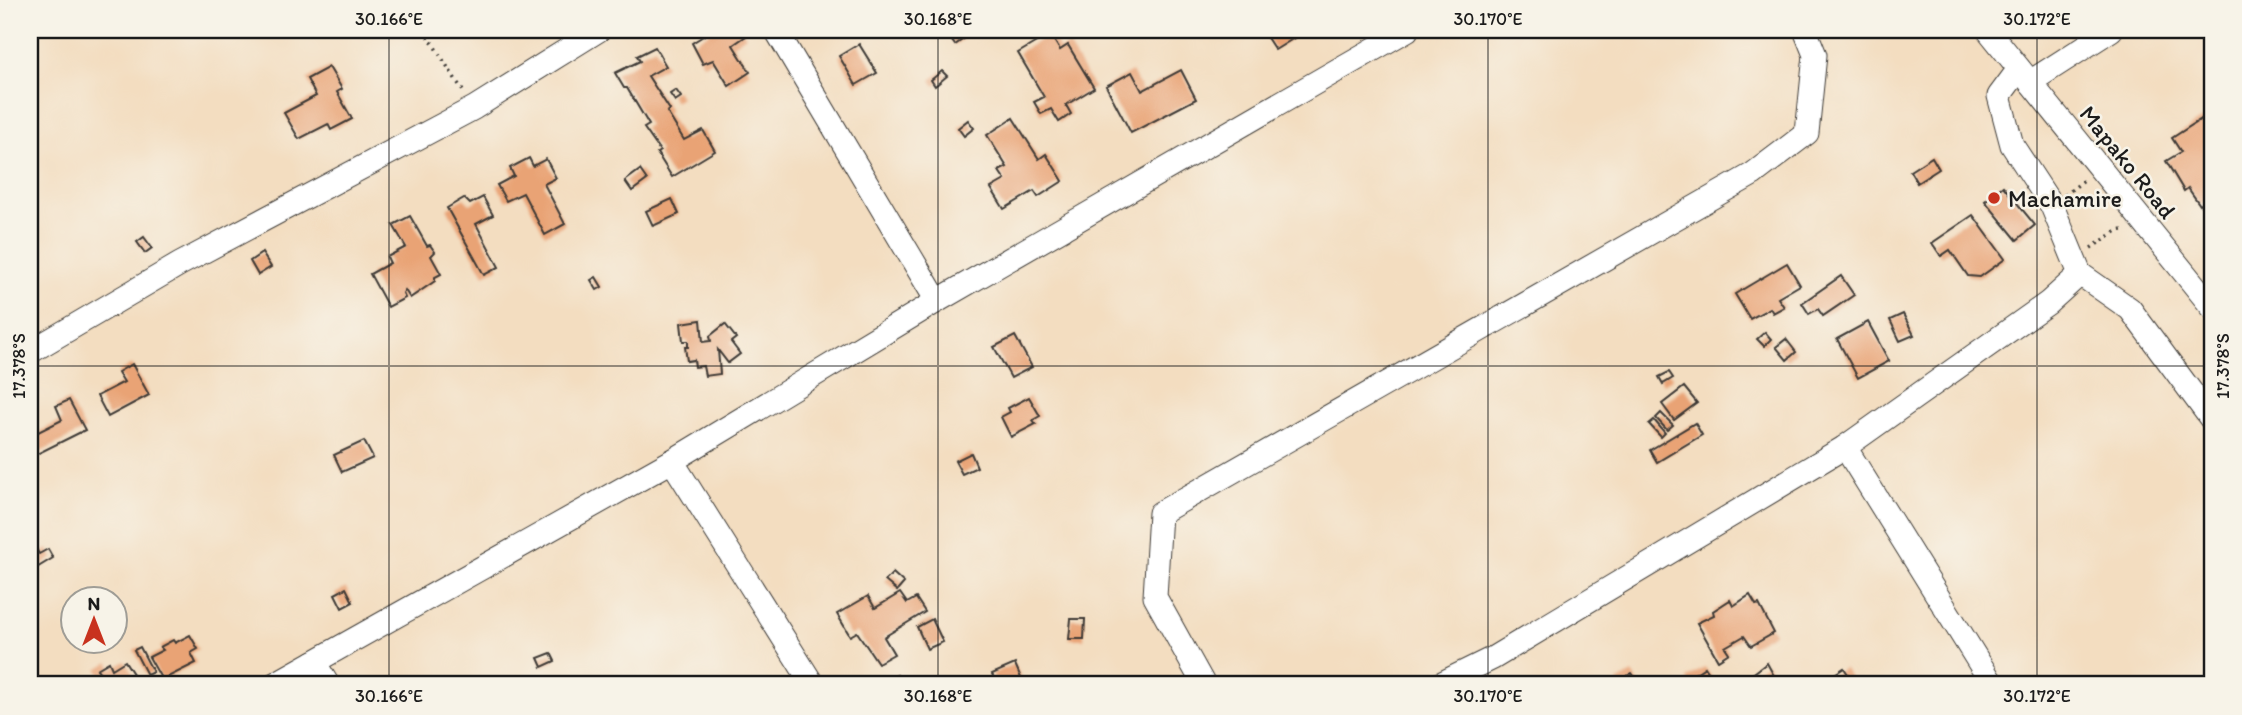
<svg xmlns="http://www.w3.org/2000/svg" width="2242" height="715" font-family="Itim,sans-serif">
<rect width="100%" height="100%" fill="#f7f3e8"/>
<filter id="ink" filterUnits="userSpaceOnUse"><feTurbulence type="fractalNoise" baseFrequency=".0143" numOctaves="2"/><feDisplacementMap in="SourceGraphic" scale="14" xChannelSelector="R" yChannelSelector="G"/><feConvolveMatrix kernelMatrix="1 2 1 2 8 2 1 2 1" color-interpolation-filters="sRGB"/></filter>
<filter id="wash" filterUnits="userSpaceOnUse"><feTurbulence type="fractalNoise" baseFrequency=".00686" numOctaves="4" result="noise"/><feDisplacementMap in="SourceGraphic" scale="28" xChannelSelector="R" yChannelSelector="G"/><feGaussianBlur stdDeviation="1.57" result="paint"/><feColorMatrix in="noise" values="0 0 0 0 0 0 0 0 0 0 0 0 0 0 0 0 0 1.4 0 .05"/><feComposite in="paint" operator="in"/></filter>
<g filter="url(#wash)">
<rect width="100%" height="100%" fill="#f3ddc0"/>
<g id="blocks">
<g fill="#e9a374">
<polygon points="713,30 742,30 746,36 733,45 750,72 729,86 713,60 703,64 692,43"/>
<polygon points="959,30 965,30 969,35 955,45 949,37"/>
<polygon points="1262,30 1295,30 1299,35 1275,50"/>
<polygon points="1050,34 1060,50 1068,45 1094,88 1066,105 1071,114 1059,122 1051,109 1041,114 1034,102 1044,97 1018,53"/>
<polygon points="859,44 877,73 856,85 839,56"/>
<polygon points="655,47 666,66 648,76 670,110 667,112 684,140 703,130 715,151 672,177 657,153 660,151 644,128 649,125 627,88 624,88 615,73 640,61 637,56"/>
<polygon points="329,67 342,89 337,92 352,119 331,130 328,124 299,139 284,113 316,96 307,79"/>
<polygon points="1181,70 1196,99 1131,133 1106,86 1132,72 1142,91"/>
<polygon points="942,71 947,76 935,86 931,80"/>
<polygon points="676,90 681,97 675,101 670,94"/>
<polygon points="1013,118 1039,159 1046,154 1063,181 1038,197 1034,191 1004,209 991,188 1005,180 999,171 1007,167 987,135"/>
<polygon points="2203,118 2212,133 2212,140 2204,146 2212,160 2212,196 2200,205 2188,188 2184,191 2166,161 2181,152 2172,138"/>
<polygon points="968,120 974,128 964,136 958,128"/>
<polygon points="1932,157 1939,169 1917,183 1910,171"/>
<polygon points="529,158 533,166 546,159 556,178 544,184 565,224 545,235 523,193 506,201 497,185 514,176 510,168"/>
<polygon points="640,170 647,180 632,191 625,181"/>
<polygon points="2003,186 2035,225 2017,240 1985,201"/>
<polygon points="483,197 493,215 476,224 499,267 484,275 447,208 464,198 470,204"/>
<polygon points="672,199 679,214 653,226 646,211"/>
<polygon points="1973,215 2005,259 1980,277 1968,276 1950,250 1941,256 1932,243"/>
<polygon points="410,216 427,246 430,245 435,252 431,256 441,274 435,277 435,281 410,298 405,290 403,293 405,298 388,307 370,274 390,263 387,257 406,247 393,225"/>
<polygon points="144,237 152,248 145,253 137,242"/>
<polygon points="262,253 271,267 258,275 250,261"/>
<polygon points="1787,263 1800,285 1778,298 1784,307 1773,313 1770,308 1750,319 1735,294"/>
<polygon points="1841,276 1854,295 1823,316 1818,309 1809,314 1802,303"/>
<polygon points="596,277 602,287 597,290 591,280"/>
<polygon points="1903,314 1914,335 1900,341 1890,320"/>
<polygon points="701,320 703,342 711,341 710,336 725,324 736,338 731,342 740,354 728,363 718,350 720,374 705,376 703,366 695,367 694,360 687,361 685,347 688,347 688,341 683,341 681,323"/>
<polygon points="1868,322 1889,361 1858,378 1837,339"/>
<polygon points="1765,332 1771,339 1764,346 1757,339"/>
<polygon points="1015,336 1032,367 1011,378 994,347"/>
<polygon points="1786,339 1796,352 1787,360 1776,347"/>
<polygon points="132,364 149,395 108,417 97,396 124,382 118,372"/>
<polygon points="1669,372 1673,378 1663,384 1659,377"/>
<polygon points="1684,387 1697,403 1674,420 1662,404"/>
<polygon points="1029,397 1040,416 1033,420 1036,424 1011,437 1001,417 1010,412 1008,408"/>
<polygon points="69,400 85,430 31,457 30,436 62,420 56,406"/>
<polygon points="1661,413 1673,425 1667,430 1656,418"/>
<polygon points="1654,420 1665,433 1661,437 1649,424"/>
<polygon points="1695,423 1702,435 1657,462 1650,450"/>
<polygon points="364,441 373,458 342,472 334,455"/>
<polygon points="971,453 977,467 962,474 955,461"/>
<polygon points="30,539 39,554 48,549 53,558 30,572"/>
<polygon points="893,573 904,583 897,591 885,581"/>
<polygon points="346,588 353,602 342,608 335,594"/>
<polygon points="900,593 907,603 916,598 925,612 884,637 894,654 878,663 857,632 850,636 837,614 868,596 875,608"/>
<polygon points="1750,595 1756,605 1759,604 1774,633 1751,646 1744,636 1725,647 1729,653 1718,660 1697,623 1714,615 1713,611 1730,600 1733,606"/>
<polygon points="932,619 943,642 927,649 917,627"/>
<polygon points="1071,619 1085,619 1084,639 1069,639"/>
<polygon points="190,635 198,649 191,653 196,663 162,680 149,657 163,650 160,647 173,640 175,643"/>
<polygon points="140,647 153,672 147,675 134,650"/>
<polygon points="551,653 555,661 542,667 538,658"/>
<polygon points="125,661 138,682 133,685 70,685 85,676 89,681 101,674 97,669 109,662 112,669"/>
<polygon points="1767,663 1779,685 1738,685"/>
<polygon points="1015,664 1024,685 997,685 992,674"/>
<polygon points="1705,667 1714,681 1707,685 1690,685 1687,679"/>
<polygon points="1844,668 1855,685 1830,685 1827,679"/>
<polygon points="1632,673 1640,685 1619,685 1617,682"/>
<polygon points="897,675 903,685 878,685"/>
</g>
</g>
</g>
<g filter="url(#ink)">
<use href="#blocks" fill-opacity="0" stroke="#3c3935" stroke-width="2"/>
<g fill="none" stroke-linecap="round" stroke-linejoin="round">
<g stroke="#3c3935" stroke-width="25">
<g id="minor">
<polyline points="776,30 937,301"/>
<polyline points="1988,30 2212,307"/>
<polyline points="2030,82 2111,30"/>
<polyline points="2080,274 2130,309 2212,420"/>
<polyline points="30,352 180,264 474,108 599,30"/>
<polyline points="1845,447 1993,685"/>
<polyline points="672,461 813,685"/>
<polyline points="314,662 328,685"/>
<polyline points="273,685 672,461 937,301 1407,30"/>
<polyline points="1204,685 1155,597 1160,513 1753,174 1807,133 1815,55 1805,30"/>
<polyline points="1438,685 1493,658 1845,447 2048,303 2080,274 2052,206 2012,145 1999,96 2019,69"/>
</g>
</g>
<g stroke="#3c3935" stroke-width="3.5" stroke-dasharray="2 5" stroke-linecap="butt">
<polyline points="424,30 463,91"/>
<polyline points="2065,195 2084,180"/>
<polyline points="2091,248 2117,231 2123,230"/>
</g>
<use href="#minor" stroke="#fff" stroke-width="23"/>
</g>
</g>
<path fill="none" stroke="#1c1c1c" stroke-width="2" stroke-opacity="0.45" d="M389,30v655M938,30v655M1488,30v655M2037,30v655M30,366h2182"/>
<circle fill="#c8321e" stroke="#f7f3e8" stroke-width="2.5" cx="1994" cy="198" r="7"/>
<g text-anchor="middle" dominant-baseline="central" stroke-width="5" stroke-linejoin="round" paint-order="stroke">
<g font-size="24" fill="#1c1c1c" stroke="#f7f3e8">
<text transform="translate(2128 162) rotate(51)">Mapako Road</text>
</g>
<g font-size="24" fill="#1c1c1c" stroke="#f7f3e8" text-anchor="start">
<text x="2008" y="198">Machamire</text>
</g>
</g>
<rect width="2242" height="715" fill="none" stroke="#f7f3e8" stroke-width="77"/>
<g transform="translate(94 620)"><circle r="33" fill="#f7f3e8" stroke="#9f9d96" stroke-width="2"/>
<path d="M0-5L12 26L0 18L-12 26Z" fill="#c8321e"/>
<text y="-10" font-size="19" font-weight="bold" text-anchor="middle" fill="#1c1c1c">N</text>
</g>
<rect x="38" y="38" width="2166" height="638" fill="none" stroke="#1c1c1c" stroke-width="2.5"/>
<g font-size="18" text-anchor="middle" fill="#1c1c1c">
<text x="389" y="25">30.166°E</text>
<text x="938" y="25">30.168°E</text>
<text x="1488" y="25">30.170°E</text>
<text x="2037" y="25">30.172°E</text>
<text transform="translate(19 366) rotate(-90)" y="6">17.378°S</text>
<text transform="translate(2223 366) rotate(-90)" y="6">17.378°S</text>
<text x="389" y="702">30.166°E</text>
<text x="938" y="702">30.168°E</text>
<text x="1488" y="702">30.170°E</text>
<text x="2037" y="702">30.172°E</text>
</g>
</svg>
